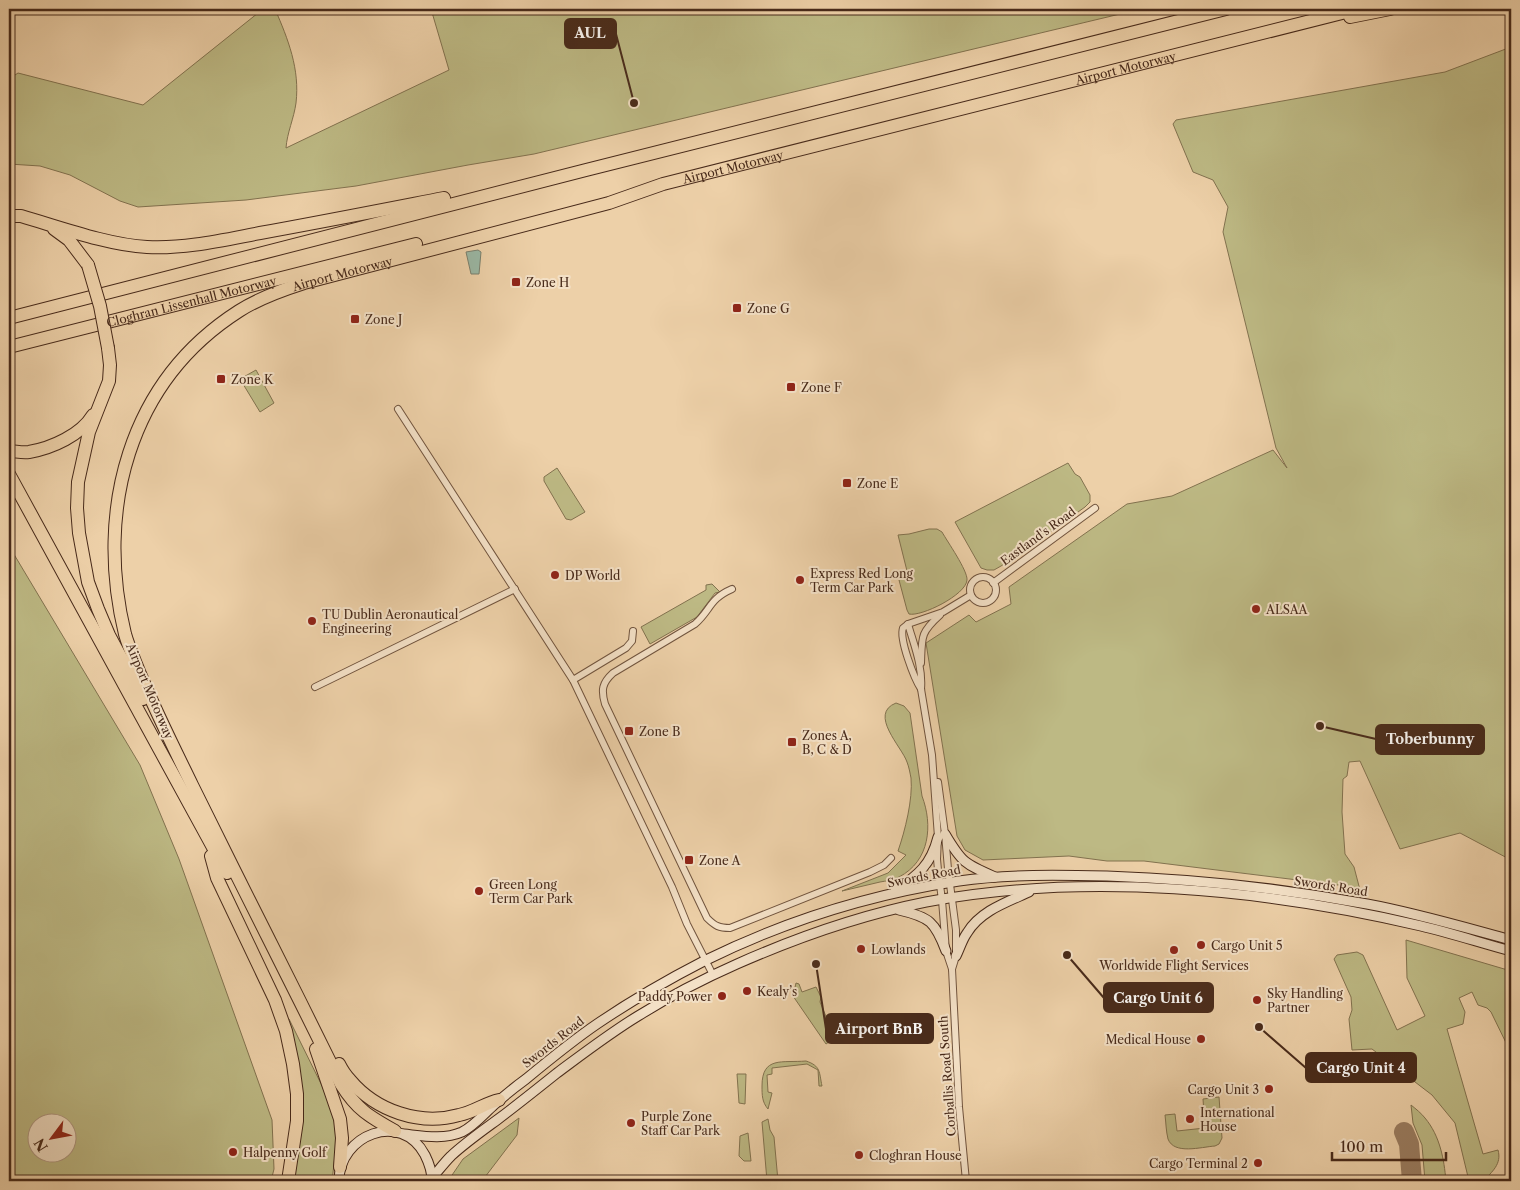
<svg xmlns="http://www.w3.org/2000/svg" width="1520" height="1190" font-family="'Libre Caslon Text',serif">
<rect width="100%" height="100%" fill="#edd0a8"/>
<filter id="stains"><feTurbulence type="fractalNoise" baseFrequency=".004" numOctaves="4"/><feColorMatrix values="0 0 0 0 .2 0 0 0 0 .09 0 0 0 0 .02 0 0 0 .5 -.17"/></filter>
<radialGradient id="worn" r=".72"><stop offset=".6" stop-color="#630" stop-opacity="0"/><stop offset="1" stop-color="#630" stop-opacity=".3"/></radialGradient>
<g fill="#bdb984" stroke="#82724f" fill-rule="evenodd">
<path d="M263,9h12c13,30 25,60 21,94 -2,15 -9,30 -10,45l163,-78 -18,-61h710l-607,145 -66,11 -112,21 -110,14 -108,7 -18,-6 -50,-26 -30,-9 -31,-2v-85l9,-6 125,32z"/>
<polygon points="1511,47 1511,860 1460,833 1400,849 1360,761 1349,762 1347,776 1343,779 1342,812 1345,854 1354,867 1360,890 1338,885 1144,861 1107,861 1069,856 983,860 965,850 957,836 926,643 969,615 976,622 1011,604 1009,587 1127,504 1172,496 1273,450 1287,468 1276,448 1223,232 1228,207 1213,180 1193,172 1173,124 1176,120 1445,72"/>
<polygon points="256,370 274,403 260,412 240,379"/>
<polygon points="1068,463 1075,474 1080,477 1090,495 1090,502 1085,507 1008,562 994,570 987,570 981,568 955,522"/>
<polygon points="557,468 585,512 571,520 566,519 544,481 544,477"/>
<path d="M929,529h8l5,3c5,9 26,39 25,48 -1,15 -46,37 -58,34l-2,-4 -8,-30 9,-5 -10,-40 11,-1z"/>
<path d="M9,546l131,219 39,94 93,261 2,49 -3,12h-262zM38,1122h30v30h-30z"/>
<polygon points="712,584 720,592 715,593 697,617 650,644 641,627 706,590 706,585"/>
<path d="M896,703l8,3 6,7 12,83c11,29 8,65 -23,81 -6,3 -13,4 -19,5 -13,3 -25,6 -38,9l46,-18 18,-18 -8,-4c7,-20 15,-52 13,-73 -1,-5 -2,-11 -4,-16 -5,-15 -39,-48 -11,-59z"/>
<path d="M1406,940l105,31v82l-20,-41 -4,-4 -9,-3 -6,-13 -13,6 6,14 -2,12 -16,5 36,125 15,-4c4,14 -6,22 -15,31h-14l-14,-58 -23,-28 -60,-46 -20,1 -3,-31 3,-9 -1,-13 -17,-38 3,-4 20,-3 6,3 34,75 28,-14 -18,-38z"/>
<polygon points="796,983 799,984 802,992 816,987 821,997 820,1002 835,1038 826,1044 793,996"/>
<polygon points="289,1019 332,1106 337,1139 332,1181 291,1181 298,1143 286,1020"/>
<path d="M806,1061c15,5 13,11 16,25h-3l-1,-16 -11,-6 -35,4v6l-5,1 1,17 4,1 -4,16c-6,-7 -6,-14 -6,-23 0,-30 20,-23 44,-25z"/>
<polygon points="737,1074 746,1074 745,1104 739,1103"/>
<path d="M1219,1097l3,41 -3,6 -4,2c-14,1 -41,9 -47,-7 -2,-8 -2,-16 -3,-24l10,-1 2,17 28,-3 -2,-29z"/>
<path d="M1411,1105c5,4 10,8 14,13 15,18 19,41 21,63h-21l-3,-36 -9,-22z"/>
<polygon points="519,1118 517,1135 482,1181 448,1181 463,1159"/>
<polygon points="768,1119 770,1130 774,1137 778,1181 767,1181 762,1122"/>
<polygon points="748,1133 751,1161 744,1161 739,1156 740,1136"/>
</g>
<polygon fill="#9ab7a4" stroke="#797f6d" points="478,250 481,252 479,274 471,274 466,252"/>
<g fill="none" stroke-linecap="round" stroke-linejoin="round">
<polyline stroke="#9a7d61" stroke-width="20" points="1404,1132 1409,1144 1412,1181"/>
<g stroke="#71543e" stroke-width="8">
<g id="minor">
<polyline points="398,409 573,680 672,887 687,924 713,975"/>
<circle cx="983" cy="590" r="13"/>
<polyline points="993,583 1095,508"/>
<path d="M732,589c-23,10 -21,21 -37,35l-82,49c-11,10 -12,17 -8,31l102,214c8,8 12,10 23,10l140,-56 14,-7 7,-7"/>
<path d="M908,624c6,21 15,43 13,65l11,66 6,82 -1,22 1,11 4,30 4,51 6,18 7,138 7,74"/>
<path d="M921,663c1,-26 -1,-30 19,-48"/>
<polyline points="573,680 626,648 632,641 633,631"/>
<polyline points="315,687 515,589"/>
<path d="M921,689c-7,-11 -22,-50 -18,-61l5,-4 35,-12 28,-17"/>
<polyline points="938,782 945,834 948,869 956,930 956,956 952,969"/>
</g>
</g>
<g stroke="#482a1a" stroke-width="11">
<g id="secondary">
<path d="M945,834c17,29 20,30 50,43"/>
<path d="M895,891c23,-16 36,-26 43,-54"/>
<path d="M899,910c31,7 36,12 47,41"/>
<path d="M956,956c4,-8 6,-16 11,-23 13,-22 40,-31 62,-41"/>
<path d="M404,1134c19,2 40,6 58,-2 12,-6 22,-18 32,-27 10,-9 21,-18 32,-26 23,-19 46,-38 71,-55 34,-23 70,-44 107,-63 79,-39 168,-67 255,-80 49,-7 99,-6 148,-5 87,3 174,12 260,28 49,9 96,23 144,36"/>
<path d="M432,1178c6,-7 12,-15 19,-22 14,-13 31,-25 46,-36 20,-15 40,-31 60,-47 27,-20 53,-40 81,-57 32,-20 65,-37 99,-52 61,-27 124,-49 189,-62 159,-30 338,-13 495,24 30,7 60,17 90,25"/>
<path d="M339,1181c0,-46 62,-71 86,-26 4,8 7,17 7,26"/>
</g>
</g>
<g stroke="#482a1a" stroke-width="14">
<g id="motorway">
<polyline points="1350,17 1390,9"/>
<path d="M9,216h12c38,11 87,29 126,31 38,2 76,-7 113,-14 61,-11 122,-23 184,-35"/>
<polyline points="54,229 69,240 88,265"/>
<polyline points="9,318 586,170 1226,9"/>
<path id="s1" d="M9,347l407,-103"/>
<polyline points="108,348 110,365 109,381 89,432 78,482 77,508 79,533 88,582 98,609 109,635 143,699"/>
<path d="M9,451c6,0 13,2 20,1 23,-4 52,-17 64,-37"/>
<polyline points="9,474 227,873"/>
<polyline points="211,856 217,878 275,1000 286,1031 293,1064 297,1094 297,1121 288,1181"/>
<polyline points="316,1049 340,1119 342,1138 340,1167"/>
<path d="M339,1064c3,6 7,12 11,16 26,31 70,46 109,35 15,-3 26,-12 40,-15"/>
<path id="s2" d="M395,1131c-25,-14 -38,-21 -54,-47 -49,-100 -100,-199 -149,-299 -18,-37 -36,-73 -52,-111 -5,-13 -11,-26 -15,-40 -30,-123 3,-252 114,-323 20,-13 43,-21 65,-28l305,-80 54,-19 695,-175"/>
</g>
</g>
<use href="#minor" stroke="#f3e0c6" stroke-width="6"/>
<use href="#secondary" stroke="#f3e0c6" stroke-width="9"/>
<use href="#motorway" stroke="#edd0a8" stroke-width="12"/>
<g stroke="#482a1a" stroke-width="14" stroke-linecap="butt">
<polyline id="motorway-bridge" points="88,265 100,306 108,348"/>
</g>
<use href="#motorway-bridge" stroke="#edd0a8" stroke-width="12"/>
</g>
<g fill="#8f2418" stroke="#f3e0c6" stroke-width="2">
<rect x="511" y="277" width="10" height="10" rx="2.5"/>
<rect x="732" y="303" width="10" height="10" rx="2.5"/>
<rect x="350" y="314" width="10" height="10" rx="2.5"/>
<rect x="216" y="374" width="10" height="10" rx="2.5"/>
<rect x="786" y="382" width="10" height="10" rx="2.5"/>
<rect x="842" y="478" width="10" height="10" rx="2.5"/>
<circle cx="555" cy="575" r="5"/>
<circle cx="800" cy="580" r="5"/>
<circle cx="1256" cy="609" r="5"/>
<circle cx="312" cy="621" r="5"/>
<rect x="624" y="726" width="10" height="10" rx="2.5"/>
<rect x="787" y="737" width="10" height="10" rx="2.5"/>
<rect x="684" y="855" width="10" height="10" rx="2.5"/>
<circle cx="479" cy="891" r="5"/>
<circle cx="1201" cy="945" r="5"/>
<circle cx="861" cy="949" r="5"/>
<circle cx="1174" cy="950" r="5"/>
<circle cx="747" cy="991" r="5"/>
<circle cx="722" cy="996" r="5"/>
<circle cx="1257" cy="1000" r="5"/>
<circle cx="1201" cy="1039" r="5"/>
<circle cx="1269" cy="1089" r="5"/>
<circle cx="1190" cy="1119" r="5"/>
<circle cx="631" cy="1123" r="5"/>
<circle cx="233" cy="1152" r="5"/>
<circle cx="859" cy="1155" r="5"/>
<circle cx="1258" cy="1163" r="5"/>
</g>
<g text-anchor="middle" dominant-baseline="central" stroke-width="4" stroke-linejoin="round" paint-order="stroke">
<g font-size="12" fill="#482a1a" stroke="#f3e0c6">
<text stroke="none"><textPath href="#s2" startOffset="1859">Airport Motorway</textPath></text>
<text stroke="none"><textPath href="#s2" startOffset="1454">Airport Motorway</textPath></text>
<text stroke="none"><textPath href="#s2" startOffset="1049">Airport Motorway</textPath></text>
<text stroke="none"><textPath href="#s1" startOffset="188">Cloghran Lissenhall Motorway</textPath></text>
<text transform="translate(1038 536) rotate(-36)">Eastland's Road</text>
<text transform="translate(150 691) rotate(67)">Airport Motorway</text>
<text transform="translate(924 876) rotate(-11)">Swords Road</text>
<text transform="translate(1331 886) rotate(9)">Swords Road</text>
<text transform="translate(553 1042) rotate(-38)">Swords Road</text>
<text transform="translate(947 1076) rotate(-94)">Corballis Road South</text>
</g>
<g font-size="12" fill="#482a1a" stroke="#f3e0c6" text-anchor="start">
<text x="526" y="282">Zone H</text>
<text x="747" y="308">Zone G</text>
<text x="365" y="319">Zone J</text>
<text x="231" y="379">Zone K</text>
<text x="801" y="387">Zone F</text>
<text x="857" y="483">Zone E</text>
<text x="810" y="573">Express Red Long<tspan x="810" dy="14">Term Car Park</tspan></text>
<text x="565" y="575">DP World</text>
<text x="1266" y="609">ALSAA</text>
<text x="322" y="614">TU Dublin Aeronautical<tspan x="322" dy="14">Engineering</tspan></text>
<text x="639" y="731">Zone B</text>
<text x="802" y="735">Zones A,<tspan x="802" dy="14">B, C &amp; D</tspan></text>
<text x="699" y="860">Zone A</text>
<text x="489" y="884">Green Long<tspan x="489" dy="14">Term Car Park</tspan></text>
<text x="1211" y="945">Cargo Unit 5</text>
<text x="871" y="949">Lowlands</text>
<text x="1174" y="965" text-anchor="middle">Worldwide Flight Services</text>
<text x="757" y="991">Kealy’s</text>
<text x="1267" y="993">Sky Handling<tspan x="1267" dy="14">Partner</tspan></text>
<text x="712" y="996" text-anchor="end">Paddy Power</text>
<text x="1191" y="1039" text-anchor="end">Medical House</text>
<text x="1259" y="1089" text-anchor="end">Cargo Unit 3</text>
<text x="1200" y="1112">International<tspan x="1200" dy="14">House</tspan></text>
<text x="641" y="1116">Purple Zone<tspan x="641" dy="14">Staff Car Park</tspan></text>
<text x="243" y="1152">Halpenny Golf</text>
<text x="869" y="1155">Cloghran House</text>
<text x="1248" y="1163" text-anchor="end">Cargo Terminal 2</text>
</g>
</g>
<path fill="none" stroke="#482a1a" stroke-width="2" d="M634 103L616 34M1320 726L1376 739M1067 955L1104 998M816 964L826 1029M1259 1027L1306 1068"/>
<g fill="#482a1a" stroke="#f3e0c6" stroke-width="2">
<circle cx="634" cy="103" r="5"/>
<circle cx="1320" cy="726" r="5"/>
<circle cx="1067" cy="955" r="5"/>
<circle cx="816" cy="964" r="5"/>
<circle cx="1259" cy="1027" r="5"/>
</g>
<g fill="#482a1a" stroke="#482a1a" stroke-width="2">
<rect x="565" y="19" width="51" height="29" rx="5"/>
<rect x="1376" y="725" width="108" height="29" rx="5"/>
<rect x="1104" y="983" width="109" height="29" rx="5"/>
<rect x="826" y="1014" width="107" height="29" rx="5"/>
<rect x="1306" y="1053" width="110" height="29" rx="5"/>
</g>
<g font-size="14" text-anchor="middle" font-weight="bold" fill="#fff">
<text x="590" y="38">AUL</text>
<text x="1430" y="744">Toberbunny</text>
<text x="1158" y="1003">Cargo Unit 6</text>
<text x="879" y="1034">Airport BnB</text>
<text x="1361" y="1073">Cargo Unit 4</text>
</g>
<rect width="1520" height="1190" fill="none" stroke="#edd0a8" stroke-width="30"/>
<rect x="10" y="10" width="1500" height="1170" fill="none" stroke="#482a1a" stroke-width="2.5"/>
<rect x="15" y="15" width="1490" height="1160" fill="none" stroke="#482a1a"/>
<g transform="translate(52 1138) rotate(238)"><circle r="24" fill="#f3e0c6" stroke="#af9781"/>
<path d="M0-4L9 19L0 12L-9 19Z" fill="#8f2418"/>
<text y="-8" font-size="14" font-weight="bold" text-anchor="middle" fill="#482a1a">N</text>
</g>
<path d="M1332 1152v8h114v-8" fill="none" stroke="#482a1a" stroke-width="2.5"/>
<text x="1340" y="1152" font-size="15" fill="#482a1a" stroke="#f3e0c6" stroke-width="4" paint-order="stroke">100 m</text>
<rect width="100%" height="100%" filter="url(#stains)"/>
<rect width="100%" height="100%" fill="url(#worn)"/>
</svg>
